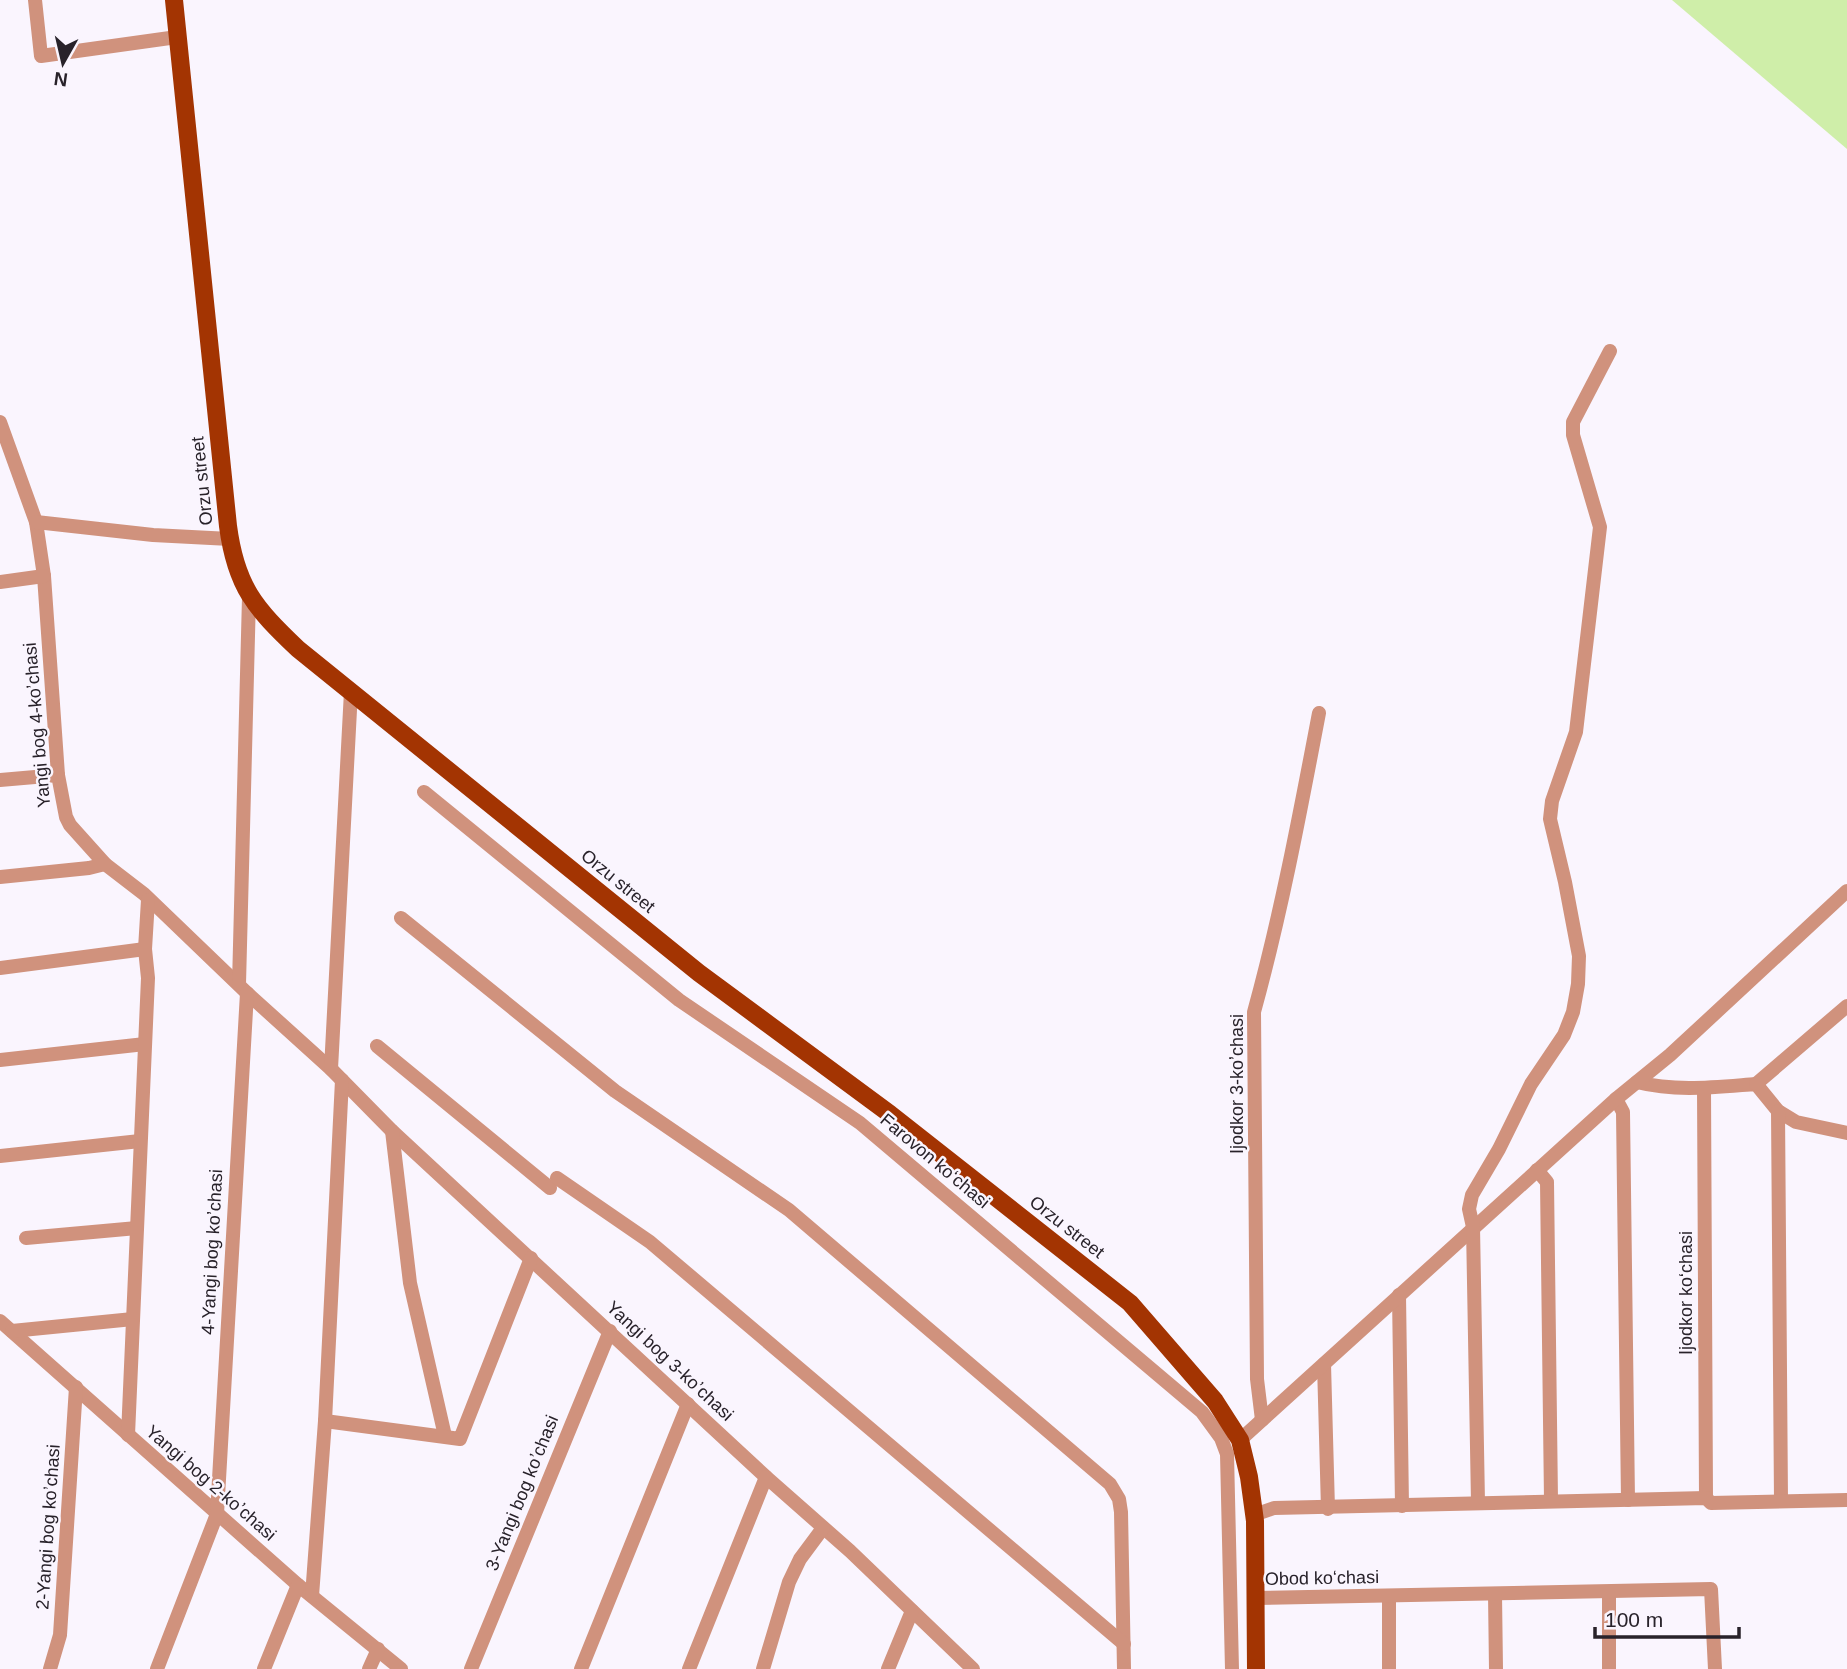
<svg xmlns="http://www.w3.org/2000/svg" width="1847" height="1669" font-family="Arial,sans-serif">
<rect width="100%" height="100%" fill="#faf5fe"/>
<polygon fill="#cfeea9" points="1672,0 1847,0 1847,149"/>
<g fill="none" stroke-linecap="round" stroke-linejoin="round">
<g stroke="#d0927d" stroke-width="14">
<polyline points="35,0 41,56 177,37"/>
<polyline points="0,422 36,522 44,576 58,775 66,817 70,825 105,864 144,894 247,993 331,1069 392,1131 766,1477 850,1551 973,1669"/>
<polyline points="36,522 153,535 230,539"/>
<polyline points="0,582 44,576"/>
<polyline points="0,780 58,775"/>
<polyline points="424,792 679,1000 860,1123 1202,1412 1221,1438 1227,1454 1232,1669"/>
<polyline points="0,877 89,868 105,864"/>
<polyline points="401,918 615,1091 789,1210 1110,1484 1119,1499 1121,1512 1124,1669"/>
<polyline points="0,968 145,949"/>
<polyline points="239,984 249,597"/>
<polyline points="377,1046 550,1188"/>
<polyline points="0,1060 145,1044"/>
<polyline points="331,1069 351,691"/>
<path d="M1637,1082c39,10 79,5 119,2l22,27 18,11 51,11"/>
<polyline points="1756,1084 1847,1006"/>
<polyline points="1704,1088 1706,1498"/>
<polyline points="1616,1099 1623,1112 1628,1500"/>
<polyline points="1778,1111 1781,1500"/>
<polyline points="392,1131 410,1283 445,1436"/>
<polyline points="0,1156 140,1141"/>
<polyline points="1537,1170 1547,1182 1551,1500"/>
<polyline points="557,1178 650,1242 1124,1644"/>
<polyline points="26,1238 137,1228"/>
<polyline points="1399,1295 1402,1506"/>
<polyline points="0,1321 298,1585 401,1669"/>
<polyline points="12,1331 133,1319"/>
<polyline points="1324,1364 1328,1509"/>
<path d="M1262,1420l-5,-41 -3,-367c27,-98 46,-199 65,-299"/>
<polyline points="325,1421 460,1439 531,1258"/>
<polyline points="128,1435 148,978 145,949 148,900"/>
<polyline points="1240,1440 1616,1099 1670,1055 1847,891"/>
<polyline points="1478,1502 1473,1227 1469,1209 1472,1195 1499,1149 1531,1084 1564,1035 1573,1012 1578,984 1579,956 1565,882 1550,819 1552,801 1576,732 1600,527 1573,435 1573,422 1610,351"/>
<polyline points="1254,1515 1274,1508 1706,1498 1711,1503 1847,1500"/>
<polyline points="1609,1592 1609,1669"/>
<polyline points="1495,1594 1496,1669"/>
<polyline points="312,1596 325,1421 342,1080"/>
<polyline points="1389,1596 1389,1669"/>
<polyline points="1255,1598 1711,1589 1715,1669"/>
<polyline points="50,1669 60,1635 76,1387"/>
<polyline points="157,1669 217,1514 247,993"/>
<polyline points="264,1669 298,1585"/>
<polyline points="369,1669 378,1649"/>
<polyline points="471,1669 610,1331"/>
<polyline points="581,1669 688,1404"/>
<polyline points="689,1669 766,1477"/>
<polyline points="763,1669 789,1582 800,1559 823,1528"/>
<polyline points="888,1669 912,1611"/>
</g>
<path stroke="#a33402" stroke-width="18" d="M174,0l54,526c8,61 27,82 70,123l401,324 191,141 240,189 85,98 25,39 9,37 6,44 1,148"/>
</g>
<g text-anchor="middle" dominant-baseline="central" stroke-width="5" stroke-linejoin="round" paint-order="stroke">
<g font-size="18" fill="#28222a" stroke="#faf5fe">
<text transform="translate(202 481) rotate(-96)">Orzu street</text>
<text transform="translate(37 725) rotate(-95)">Yangi bog 4-koʼchasi</text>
<text transform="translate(618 881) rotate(39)">Orzu street</text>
<text transform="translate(1237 1084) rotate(-90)">Ijodkor 3-koʼchasi</text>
<text transform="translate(935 1161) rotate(40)">Farovon koʻchasi</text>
<text transform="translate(1067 1227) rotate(38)">Orzu street</text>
<text transform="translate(212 1252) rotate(-87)">4-Yangi bog koʼchasi</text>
<text transform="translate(1686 1293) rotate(-90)">Ijodkor koʻchasi</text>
<text transform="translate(670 1361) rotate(43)">Yangi bog 3-koʼchasi</text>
<text transform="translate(211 1483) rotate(41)">Yangi bog 2-koʼchasi</text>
<text transform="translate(522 1493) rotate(-68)">3-Yangi bog koʼchasi</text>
<text transform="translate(48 1527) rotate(-86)">2-Yangi bog koʼchasi</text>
<text transform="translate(1322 1578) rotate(-1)">Obod koʻchasi</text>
</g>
</g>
<g transform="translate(63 63) rotate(188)" stroke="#faf5fe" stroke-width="5" paint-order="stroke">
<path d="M0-5L12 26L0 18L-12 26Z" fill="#28222a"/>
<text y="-10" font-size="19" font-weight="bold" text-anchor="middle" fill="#28222a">N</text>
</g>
<path d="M1595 1627v10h144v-10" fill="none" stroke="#28222a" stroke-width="3.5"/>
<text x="1605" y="1627" font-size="21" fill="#28222a" stroke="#faf5fe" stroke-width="5" paint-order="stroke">100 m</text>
</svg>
